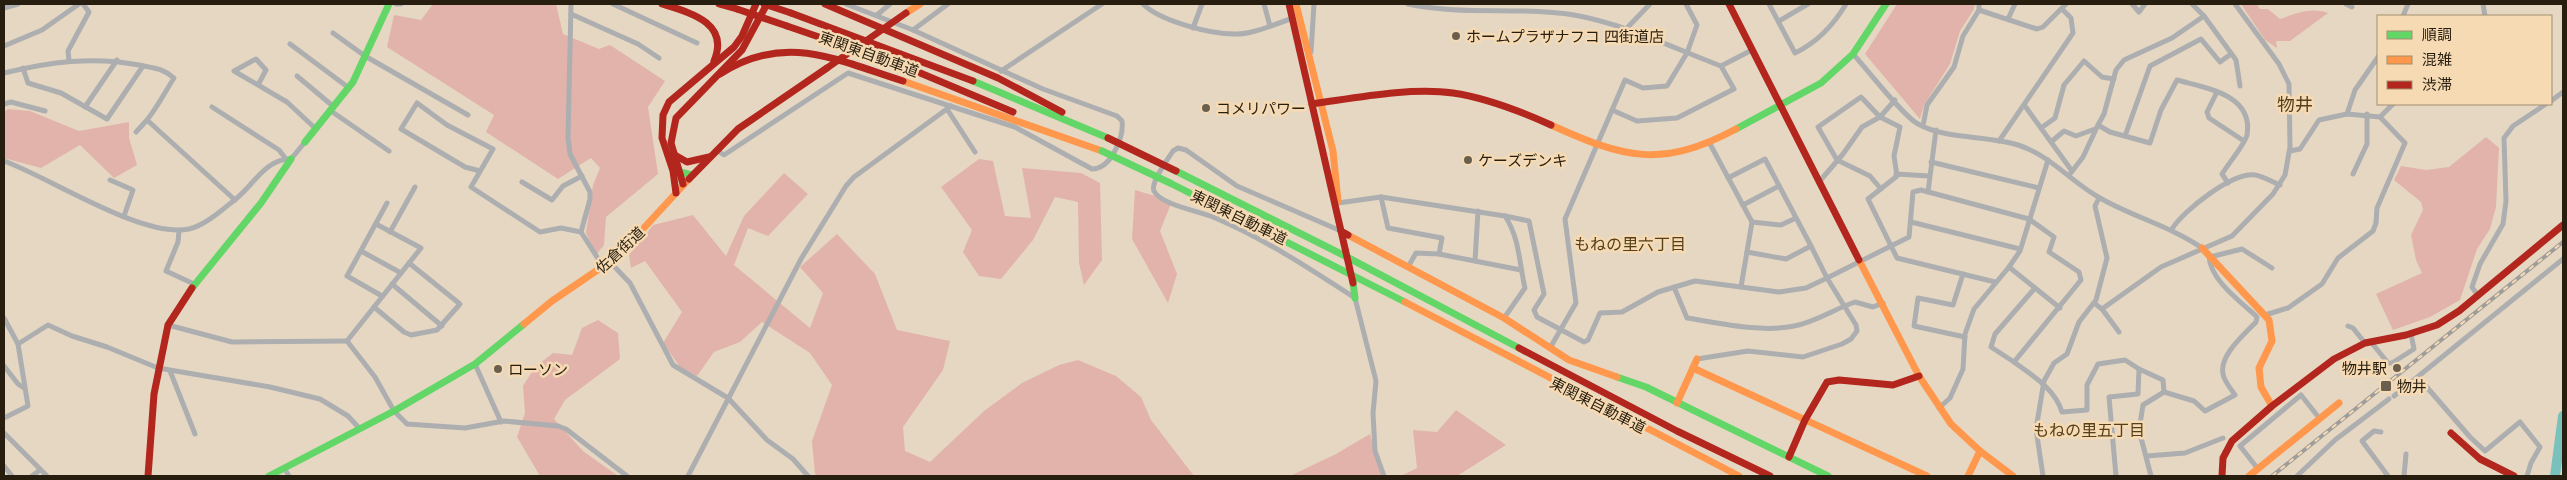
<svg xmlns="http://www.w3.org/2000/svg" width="2567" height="480" font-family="'Libre Baskerville','Noto Sans JP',serif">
<rect width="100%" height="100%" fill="#e6d7c2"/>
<g fill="#e2b3aa">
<polygon points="433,4 556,4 563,34 599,49 610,45 665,81 648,107 658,174 606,217 604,245 596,255 586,233 593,185 600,168 591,158 558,179 486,132 494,115 387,47 394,15 421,20"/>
<polygon points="1897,4 1975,4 1974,9 1960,31 1950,64 1924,105 1920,119 1865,54"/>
<path d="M2241,4h16l3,5h8l12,10c17,-6 31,-12 48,-6l-38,28h-14l1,7 -12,-8z"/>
<polygon points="8,109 30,111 79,131 129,122 129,138 137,165 114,178 80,145 41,168 4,158 4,112"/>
<polygon points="2486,137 2499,148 2496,207 2490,229 2477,249 2460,300 2430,317 2393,330 2376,294 2422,273 2416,260 2411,235 2423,210 2421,202 2394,180 2401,166 2426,170 2449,167"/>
<polygon points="979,159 993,161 1005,216 1031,218 1022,168 1081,173 1100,183 1102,260 1084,285 1079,263 1078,202 1055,197 1033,240 1001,279 979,276 963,252 972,230 941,187"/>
<polygon points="784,173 808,194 768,236 748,228 734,265 810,328 823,293 800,267 837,234 875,274 897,330 950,341 943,370 903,427 905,451 930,462 984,411 1022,383 1059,365 1078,360 1116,376 1141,397 1151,420 1194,476 818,476 815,474 812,441 832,385 810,353 762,322 740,342 714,352 697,376 680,367 663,343 682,312 645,261 631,268 629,255 653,225 693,215 726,256 744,216"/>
<polygon points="1135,190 1172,201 1160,231 1177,274 1168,303 1132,239"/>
<polygon points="598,320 618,333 620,359 565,400 554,419 583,451 618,476 540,476 517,437 525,413 523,386 535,367 553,353 572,355 582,328"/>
<polygon points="1456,410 1506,445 1457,476 1401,476 1417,468 1413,430 1437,432"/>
<polygon points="1370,434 1382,476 1290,476 1336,454"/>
</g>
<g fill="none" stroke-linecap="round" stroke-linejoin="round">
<polyline stroke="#79c1bd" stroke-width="10" points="2555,476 2563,416"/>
<g stroke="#adaeb0" stroke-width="5">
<polyline points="396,4 401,4"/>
<polyline points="571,4 568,138 570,154 590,192 590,199 581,232 604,268"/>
<polyline points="613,4 697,43"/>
<path d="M1143,4c17,17 67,30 91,30 18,1 40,-10 57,-15"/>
<polyline points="1264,4 1270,26"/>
<path d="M1408,4c55,12 112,2 166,11 51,9 99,33 147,51l31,-16"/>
<path d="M1769,4l26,49c23,-11 38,-27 51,-49"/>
<polyline points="1979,4 1979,10 2037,29 2043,27 2066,4"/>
<polyline points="2132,4 2139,12 2145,4"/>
<polyline points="2192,4 2204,16"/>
<polyline points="2346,4 2352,7"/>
<polyline points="2483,4 2485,16"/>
<polyline points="4,8 18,4"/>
<polyline points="571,14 638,44 659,58"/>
<polyline points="877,15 890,4"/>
<polyline points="2403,16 2408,4"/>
<polyline points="2008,19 2015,4"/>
<polyline points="1779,21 1808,4"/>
<polyline points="1193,28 1202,4"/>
<polyline points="1626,29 1650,4"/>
<polyline points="913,30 948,4"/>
<polyline points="333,33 365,56 468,115"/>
<polyline points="290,44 349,88"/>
<polyline points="4,46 42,30 79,4"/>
<polyline points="1309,54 1311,52 1314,4"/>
<path d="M1853,54c14,15 50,62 65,70 29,16 68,11 100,21 32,10 53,37 82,53 33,19 70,28 102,50"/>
<polyline points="69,61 68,51 89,12 83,4"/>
<polyline points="23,68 28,83 61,93 107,119 143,66"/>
<polyline points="1001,71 1102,4"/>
<path d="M4,73c45,-11 89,-17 135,-8 14,3 24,3 35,13 -9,14 -16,28 -27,42"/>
<polyline points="297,76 334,107"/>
<polyline points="258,85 266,70 256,59 234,71 287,102 316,129"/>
<polyline points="2217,92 2207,112 2209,118 2244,141"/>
<polyline points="2551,101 2563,92"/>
<polyline points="4,104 11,102 45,111"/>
<polyline points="2025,106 2072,171"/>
<polyline points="85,107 117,60"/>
<polyline points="212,107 279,150 286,159"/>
<polyline points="947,109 975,152"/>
<polyline points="1612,110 1637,121 1677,118 1734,89 1721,66"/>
<polyline points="331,111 389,151"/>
<polyline points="2347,114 2355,90 2378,57"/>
<polyline points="2380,117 2393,104"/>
<polyline points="1923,126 1927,105 1954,67 1963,36 1979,10"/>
<polyline points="2041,128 2055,118 2064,85 2084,61 2102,77 2114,79"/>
<polyline points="136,132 147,120 235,200"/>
<polyline points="2125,136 2150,66 2201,39 2220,62 2231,54"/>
<polyline points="1999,141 2073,33 2071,18 2062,9"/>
<polyline points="1709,142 1752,222 1741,287"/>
<polyline points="2051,142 2064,131 2076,136 2095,129"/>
<path d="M716,150l8,5 124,-82 167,54 77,42c19,0 32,-32 30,-48l-5,-5 -74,-27 -130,-59 -67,-26"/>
<path d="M4,161c47,17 139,78 185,68 17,-4 34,-20 48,-31 16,-13 30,-40 54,-39l14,-17"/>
<polyline points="1931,162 2039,188"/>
<polyline points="480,171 465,167 401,129 417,103 447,125 493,149 471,187 540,232 561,228 581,232"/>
<polyline points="1896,174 1929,176"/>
<polyline points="2070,174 2083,157 2098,125"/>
<polyline points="2353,174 2367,144 2367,114"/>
<polyline points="1728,178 1765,159 1811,246 1786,259 1747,252"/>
<polyline points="110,180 133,190 124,216"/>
<polyline points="522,182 552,200 563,186 582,176"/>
<polyline points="1819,182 1843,154 1862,127 1880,117 1895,100"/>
<path d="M2228,183l-6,-9c6,-10 23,-30 25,-39 7,-41 -42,-47 -70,-55l-16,30 -11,33 -40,-11 -12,-7 6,-11 12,-44 8,-10 48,-22 32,-22 32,44 4,26"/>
<polyline points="1881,189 1870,176 1837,160 1818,127 1861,97 1880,117 1900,127 1894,156 1897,176 1868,199 1897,258 1995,282"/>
<polyline points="1928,192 1936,130"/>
<polyline points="1381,197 1388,228 1442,238 1439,254"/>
<path d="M1338,203l43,-6 124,19c15,23 14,47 20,72l-21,30"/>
<polyline points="1743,205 1779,186"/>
<polyline points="1505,216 1529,221 1544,294 1534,310 1537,317 1584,342 1588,340 1600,313 1622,312 1658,292 1695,281 1779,292 1806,288 1827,278 1811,246"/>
<polyline points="1752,222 1781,225 1796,218"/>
<polyline points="1911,222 2020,249"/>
<path d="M2172,229c11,-18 60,-57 83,-54 8,1 17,7 25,10"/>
<polyline points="179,231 178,242 166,271 194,284"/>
<path d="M1341,231l-104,-45 -51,-36 -8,-2 -5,3c-5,8 -23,32 -19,40 7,14 45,20 59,26 50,21 96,51 142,81l21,83 -3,32 2,38 9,25"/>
<polyline points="390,232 415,187"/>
<polyline points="361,251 401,273"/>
<polyline points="2210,257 2242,249 2272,268"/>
<polyline points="1475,261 1478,211"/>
<polyline points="610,262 630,283 673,365 728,398 767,440 793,459 808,476"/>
<polyline points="1408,267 1416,253 1439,254 1521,270"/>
<polyline points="2009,267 2020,251 2048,160"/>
<polyline points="1963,274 1953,305 1918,298 1914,326 1965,337"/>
<polyline points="392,284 442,326"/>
<path d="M1674,287l13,31c33,5 74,15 107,8 22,-4 40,-17 61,-24l18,5 10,-4"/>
<polyline points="382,296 347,276 387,203"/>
<polyline points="2478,296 2472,287 2480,264 2503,224 2506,201 2504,138 2513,126 2546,104"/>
<polyline points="2094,303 2102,309 2161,267 2232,236 2273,194 2285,175 2290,147 2289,84 2279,64 2235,4"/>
<polyline points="374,307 404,332 411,335 437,330 460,304 409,263"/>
<polyline points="2102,309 2119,332"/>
<polyline points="2265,315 2288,308 2322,284 2338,258 2373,231 2376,223 2377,208 2405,143 2380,117 2347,114 2319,120 2300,149 2290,151"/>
<polyline points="4,318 18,344 28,406 4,418"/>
<polyline points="168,325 232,342 347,341"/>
<polyline points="2348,326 2353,328 2365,343"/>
<polyline points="347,341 375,377 394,411 407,424 465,428 504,421 558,426 566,429 627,476"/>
<polyline points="347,341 421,248 376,224"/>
<polyline points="2371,342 2388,363 2392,363 2414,349 2411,334"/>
<polyline points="18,344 48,325 72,336 107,347 158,368 270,387 320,399 348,416 360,429"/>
<polyline points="1550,348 1576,303 1565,219 1625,80 1643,88 1667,86 1687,53 1697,25 1686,4"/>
<path d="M1697,359l51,-8 55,6 39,-13 9,-5 6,-8 -1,-6 -29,-47 82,-41 4,-45 8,-2 108,29 25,18 -5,15 30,20 2,8 -67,82c19,14 41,27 48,50l25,-2v-25l11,-21 27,-4 14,9 -1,25 -29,3 7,79"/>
<polyline points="2014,362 1991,347 1995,334 2035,288"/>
<polyline points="475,364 501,422"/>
<polyline points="4,366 18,384 24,388"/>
<polyline points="2139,369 2163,380 2164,392"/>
<polyline points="170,371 195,434"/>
<polyline points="2418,377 2470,437 2485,451 2520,422 2540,447 2531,463 2527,476"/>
<polyline points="2394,396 2563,259"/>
<polyline points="1939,408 1950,398 1963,369 1965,334 1974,309 2009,267 2060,308"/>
<polyline points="2381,432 2374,431 2362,441 2388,476"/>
<polyline points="4,433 47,476"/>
<polyline points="2147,456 2185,453 2223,438"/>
<polyline points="4,466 12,476"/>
<polyline points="284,468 289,476"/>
<polyline points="2258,469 2240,446 2301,395 2320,419"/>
<polyline points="32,476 40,470"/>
<polyline points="688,476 801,259 846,186 854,177 951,106"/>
<polyline points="2043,476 2036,429 2044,381 2054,363 2067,354 2079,322 2096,300 2107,258 2095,206 2099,198"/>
<path d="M2151,476l-12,-46 4,-25 21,-13 30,9 11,10 30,-16c-4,-6 -11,-14 -12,-21 -4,-19 22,-40 33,-52l1,-5c-17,-16 -47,-37 -48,-61"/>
<polyline points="2297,476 2335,440 2389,399"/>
<polyline points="2404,476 2406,454"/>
</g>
<g stroke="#63d668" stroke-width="7">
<polyline points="973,81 1108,138"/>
<polyline points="1736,129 1821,83 1853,54 1886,4"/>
<polyline points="305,142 353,82 389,4"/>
<polyline points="676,171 692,175"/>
<polyline points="1176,171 1347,257 1519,348"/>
<polyline points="1170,183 1405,302"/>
<polyline points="1353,283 1355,298"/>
<polyline points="192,288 261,203 291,159"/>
<polyline points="1617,377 1646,387 1828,476"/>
<polyline points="269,476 394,411 475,364 524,324"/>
</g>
<g stroke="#ff974d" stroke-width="7">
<polyline points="1296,4 1333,151 1338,201"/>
<polyline points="906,13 920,4"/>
<polyline points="903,81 1102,151"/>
<path d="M1551,125c73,33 110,44 185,4"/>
<polyline points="1348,235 1504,318 1569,360 1617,377"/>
<polyline points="2202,248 2269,320 2272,341 2259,368 2261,387 2272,406"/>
<polyline points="1859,260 1919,376 1951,424 1980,451 2013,476"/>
<polyline points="1405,302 1739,476"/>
<polyline points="524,324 552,301 618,256 689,179"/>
<polyline points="1693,368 1927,476"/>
<polyline points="1677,403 1697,359"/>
<polyline points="1968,476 1980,451"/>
<polyline points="2249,476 2339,403"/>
</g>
<g stroke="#b3261e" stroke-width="7">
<path d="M662,4c29,9 68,19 52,57"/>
<polyline points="719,4 737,9"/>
<polyline points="825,4 998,78 1062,112"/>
<polyline points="1289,4 1341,231 1348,235"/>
<polyline points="1729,4 1859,260"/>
<polyline points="791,13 973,81"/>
<polyline points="787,26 906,67 1013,112"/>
<path d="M720,74c66,-42 116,-14 183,7"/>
<path d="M1312,104c43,-6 98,-17 141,-11 34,5 67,18 98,32"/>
<polyline points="673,154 687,162 709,157"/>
<polyline points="689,179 738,129 827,68"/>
<polyline points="683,184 671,143 676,118 742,50 767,4"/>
<polyline points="676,193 673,171 662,138 663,115 669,102 734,47 742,36 756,4"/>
<polyline points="1519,348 1677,431 1770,476"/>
<polyline points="2451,433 2480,459 2514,476"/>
<polyline points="1789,457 1805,420 1827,382 1839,380 1893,385 1919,376"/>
<polyline points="148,476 154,394 168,325 192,288"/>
<polyline points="2222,476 2223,458 2232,441 2272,406 2334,359 2365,343 2406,335 2437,325 2459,311 2563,225"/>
</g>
<g stroke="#9f9d9a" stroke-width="4">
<polyline id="rail" points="2272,476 2563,242"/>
</g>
<use href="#rail" stroke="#f5dab3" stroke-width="2" stroke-dasharray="5.5" stroke-linecap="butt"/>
<polyline stroke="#63d668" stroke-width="7" points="1102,151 1170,183"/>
<g stroke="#b3261e" stroke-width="7">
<polyline points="764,4 791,13"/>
<polyline points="737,9 787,26"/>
<polyline points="827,68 906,13"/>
<polyline points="1108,138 1176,171"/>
<polyline points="1341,231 1353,283"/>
</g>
</g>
<g fill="#6a5f4e" stroke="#f5dab3" stroke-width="2">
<circle cx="1456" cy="36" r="5"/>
<circle cx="1206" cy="108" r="5"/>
<circle cx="1468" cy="160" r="5"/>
<circle cx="2397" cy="368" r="5"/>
<circle cx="498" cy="369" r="5"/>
<rect x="2380" y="380" width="12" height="12" rx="2.5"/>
</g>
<g text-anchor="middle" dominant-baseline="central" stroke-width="5" stroke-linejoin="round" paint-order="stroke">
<g font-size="15" fill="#281e0f" stroke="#f5dab3" text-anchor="start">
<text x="1466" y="36">ホームプラザナフコ 四街道店</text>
<text x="1216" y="108">コメリパワー</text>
<text x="1478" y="160">ケーズデンキ</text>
<text x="2387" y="368" text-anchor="end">物井駅</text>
<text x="508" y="369">ローソン</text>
<text x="2397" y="386">物井</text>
</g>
<g font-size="15" fill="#281e0f" stroke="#f5dab3">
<text transform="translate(869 54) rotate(20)">東関東自動車道</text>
<text transform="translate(1239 217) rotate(26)">東関東自動車道</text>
<text transform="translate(620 250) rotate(-43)">佐倉街道</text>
<text transform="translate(1598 405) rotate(27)">東関東自動車道</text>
</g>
<g font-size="16" fill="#56401c" stroke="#f5dab3">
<text x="1630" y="244">もねの里六丁目</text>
<text x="2089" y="430">もねの里五丁目</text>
</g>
<g font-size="18" fill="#56401c" stroke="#f5dab3">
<text x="2295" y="105">物井</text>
</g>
</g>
<rect width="2567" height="480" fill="none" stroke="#281e0f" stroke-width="10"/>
<rect x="2377" y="15" width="175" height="90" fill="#f5dab3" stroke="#a38f71"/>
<rect x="2387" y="31" width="25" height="8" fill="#63d668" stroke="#a38f71"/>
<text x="2422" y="40" font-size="15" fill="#281e0f">順調</text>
<rect x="2387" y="56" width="25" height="8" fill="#ff974d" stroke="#a38f71"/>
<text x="2422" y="65" font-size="15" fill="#281e0f">混雑</text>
<rect x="2387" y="81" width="25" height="8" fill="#b3261e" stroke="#a38f71"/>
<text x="2422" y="90" font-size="15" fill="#281e0f">渋滞</text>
</svg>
